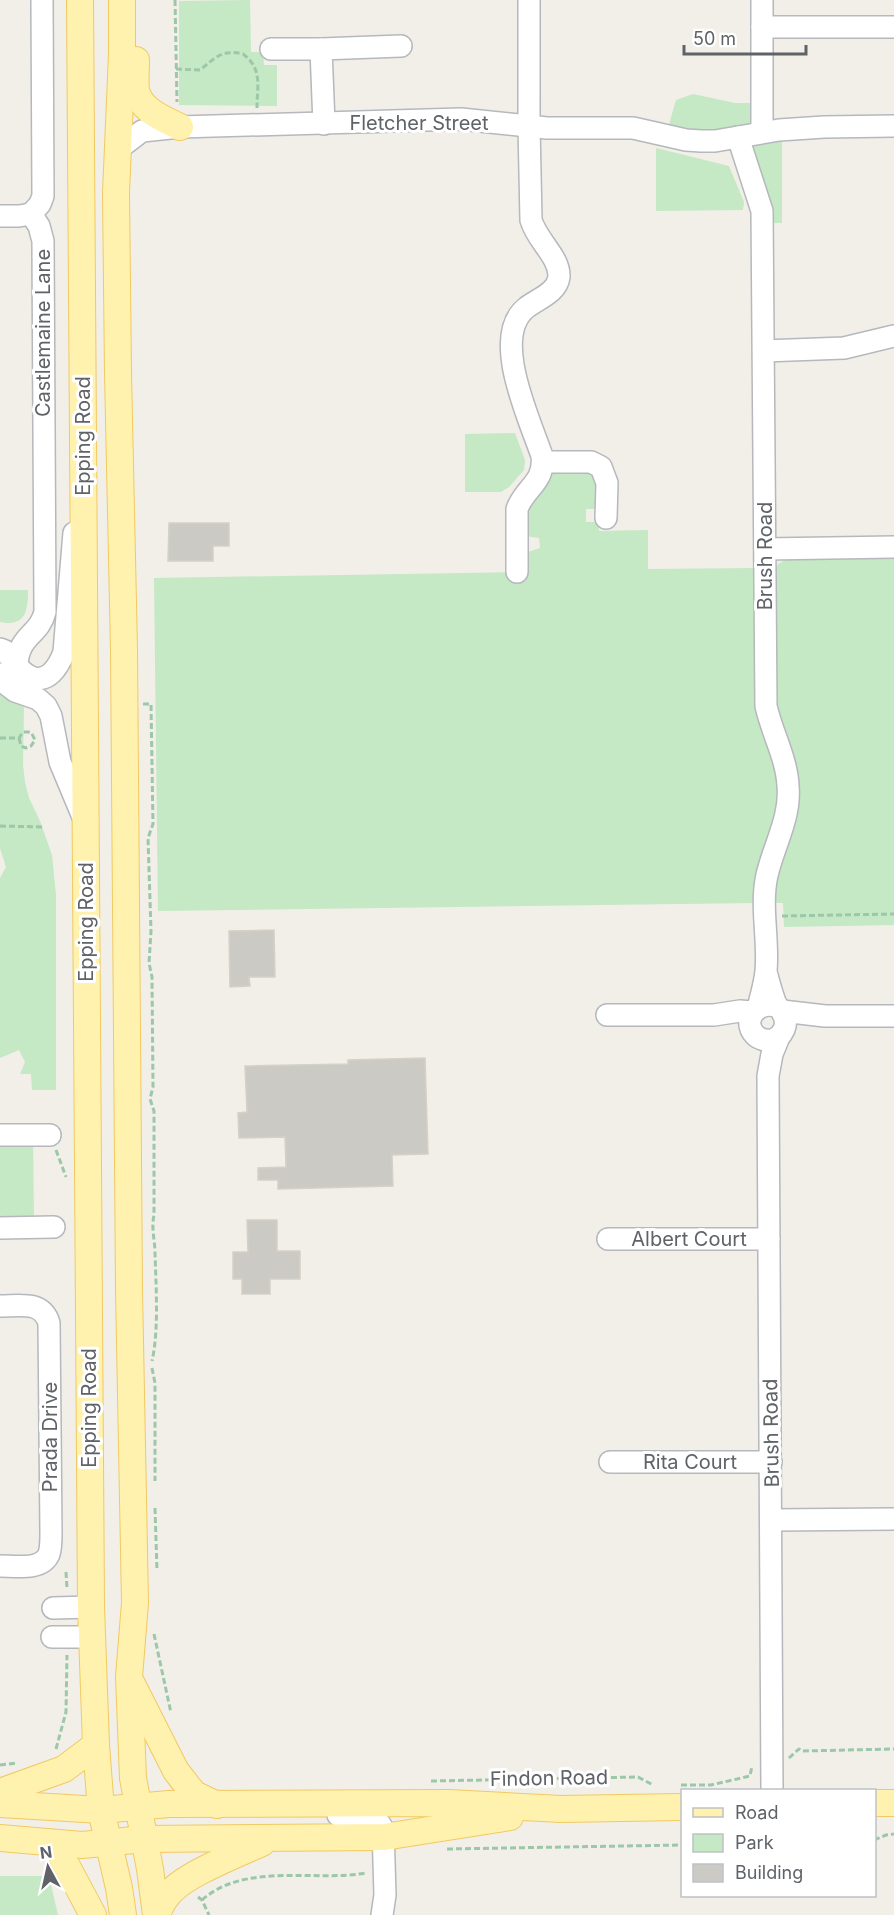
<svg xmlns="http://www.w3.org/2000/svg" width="894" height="1915" font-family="Inter,sans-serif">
<rect width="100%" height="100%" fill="#f1efe8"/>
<g fill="#c5e8c5">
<polygon points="250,0 251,52 263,52 264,65 277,65 277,106 179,105 179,1"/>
<polygon points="693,94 735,103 753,103 753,117 748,126 715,134 668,128 676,100"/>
<polygon points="782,137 782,223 771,223 751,151 757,143"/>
<polygon points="656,148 729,166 744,202 743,210 656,211"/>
<polygon points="515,433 525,460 524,470 509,487 501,492 465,492 465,434"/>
<polygon points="551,472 597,472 600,509 586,509 586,522 599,522 599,531 648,530 648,569 756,568 780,798 755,903 158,911 154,578 525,572 525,553 540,548 539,538 525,536 525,511"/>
<polygon points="894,556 894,925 784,927 783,903 773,903 776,877 779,865 774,574 778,564 789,558"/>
<path d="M0,590h28c0,20 -2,37 -28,32z"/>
<polygon points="0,693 24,707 23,765 25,782 29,798 40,821 52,855 56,895 56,1090 32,1090 31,1074 20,1074 25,1062 19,1050 0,1058 0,878 6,867 0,848"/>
<polygon points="0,1135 33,1135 34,1222 0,1222"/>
<polygon points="0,1876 49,1876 58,1915 0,1915"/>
</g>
<g fill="#cccac5" stroke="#d6d1c6" stroke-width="1.5">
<polygon points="169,523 229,523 229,546 213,546 213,561 168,561"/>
<polygon points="274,930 275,977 249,977 250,986 230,987 229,931"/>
<polygon points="425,1058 428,1154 392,1155 393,1186 278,1189 278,1180 258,1180 258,1168 286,1167 285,1137 239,1138 238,1113 247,1112 245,1066 348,1064 348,1060"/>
<polygon points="247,1220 277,1220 277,1251 300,1251 300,1279 270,1279 270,1294 242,1294 242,1279 233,1279 233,1252 248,1252"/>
</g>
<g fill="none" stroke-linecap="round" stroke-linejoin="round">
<g stroke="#b5b8bc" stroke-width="24">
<g id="minor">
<polyline points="762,27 894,27"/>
<polyline points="271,49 321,49"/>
<polyline points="324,124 321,49 401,46"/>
<polyline points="762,132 762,0"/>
<path d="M738,137l24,74 4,495c6,27 21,53 22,80 3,31 -14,59 -21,89 -7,31 2,65 -1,96 -1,12 -5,25 -8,37"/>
<polyline points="117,150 142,131 180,127 461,119 547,128 633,128 686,140 701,141 715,141 779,130 824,127 894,126"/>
<polyline points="0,216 19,216 31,214"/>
<polyline points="764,351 844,348 894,336"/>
<polyline points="543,462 591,462 601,467 607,483 606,518"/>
<polyline points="765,549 894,547"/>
<path d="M517,572v-63c8,-22 28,-26 25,-53 -12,-36 -52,-119 -16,-148 11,-9 31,-15 33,-31 1,-20 -22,-36 -28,-57l-2,-94v-126"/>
<path d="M0,649l5,2c7,8 14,20 24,25 18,10 30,-10 35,-24l10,-119"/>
<path d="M17,666c1,-31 22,-30 28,-54l-2,-371 -4,-15 -8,-12 9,-10 3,-8 -1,-196"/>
<polyline points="0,674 6,684 15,691 38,699 46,706 51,716 60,762 83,817"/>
<path d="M767,975c2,9 5,18 8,27 2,5 6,7 8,12 6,10 0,23 -11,26 -6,1 -13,-1 -17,-5 -15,-16 5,-36 23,-28"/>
<polyline points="782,1011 825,1016 894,1016"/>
<polyline points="607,1015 714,1015 740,1011 753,1012"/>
<polyline points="0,1135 50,1135"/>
<polyline points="0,1228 54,1227"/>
<polyline points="608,1239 769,1239"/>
<path d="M0,1306c19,0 42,-6 49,17l2,211c0,7 0,14 -2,20 -7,17 -34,12 -49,12"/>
<polyline points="610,1462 771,1462"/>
<polyline points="772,1520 894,1519"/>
<polyline points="53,1608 91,1607"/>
<polyline points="52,1637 92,1637"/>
<polyline points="772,1790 768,1076 772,1054 779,1037"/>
<path d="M338,1815c17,0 37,-3 45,14l2,66 -3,20"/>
</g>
</g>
<g stroke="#f2c960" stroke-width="28">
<g id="major">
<polyline points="80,0 91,1607 96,1745 101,1810 119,1888 123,1915"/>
<polyline points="122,0 122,54 116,193 118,373 124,650 129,1289 135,1603 129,1677 133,1778 150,1869 156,1915"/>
<path d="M136,60c0,10 -1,21 0,30 4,20 28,29 44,37"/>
<polyline points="132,1684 176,1771 194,1794 217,1805"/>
<polyline points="0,1792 64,1769 96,1745"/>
<polyline points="874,1803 894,1803"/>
<polyline points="0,1804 101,1810 169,1804 449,1803 561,1809 682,1807"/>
<polyline points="0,1838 82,1845 144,1839 384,1837 510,1817"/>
<polyline points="55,1844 93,1915"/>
<path d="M156,1915c4,-7 7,-15 12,-20 15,-20 70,-41 94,-52"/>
</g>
</g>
<g stroke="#9cc7a9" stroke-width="3" stroke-dasharray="6 3" stroke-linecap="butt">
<polyline points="175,0 177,102"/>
<path d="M176,69l24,1c15,-12 22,-21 43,-16 20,15 14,32 14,54"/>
<path d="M143,704h8l2,120 -5,14 3,93 -2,32 3,14 1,110 -3,12 4,12v104c-3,14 1,25 1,38 1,33 4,77 -3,108"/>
<polyline points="0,738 19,738 23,732 31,732"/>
<polyline points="19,738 21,746 26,748 31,746 35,740 31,732"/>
<polyline points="0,826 45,827"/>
<polyline points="782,916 894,914"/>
<polyline points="56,1150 66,1177"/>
<polyline points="152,1368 155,1383 155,1481"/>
<polyline points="155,1508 157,1571"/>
<polyline points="66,1572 67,1589"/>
<polyline points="154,1634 171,1713"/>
<polyline points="56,1749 66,1712 67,1655"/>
<polyline points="789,1758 799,1749 802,1751 894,1749"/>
<polyline points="0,1765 17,1763"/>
<polyline points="431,1781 638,1777 653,1785"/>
<polyline points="681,1785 711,1785 750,1776 752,1766"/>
<polyline points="874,1840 886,1835 894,1834"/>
<polyline points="447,1849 682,1845"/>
<polyline points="198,1897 202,1900 209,1915"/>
<path d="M202,1900c43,-38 112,-18 164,-27"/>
</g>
<use href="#minor" stroke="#fff" stroke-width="21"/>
<use href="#major" stroke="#fff2af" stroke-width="26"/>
</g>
<g text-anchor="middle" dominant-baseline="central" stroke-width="6" stroke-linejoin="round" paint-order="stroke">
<g font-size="20" fill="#5f6368" stroke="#fff">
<text x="419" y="123">Fletcher Street</text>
<text transform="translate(43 333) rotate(-90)">Castlemaine Lane</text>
<text transform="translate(83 436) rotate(-90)">Epping Road</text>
<text transform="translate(765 556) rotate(-90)">Brush Road</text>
<text transform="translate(86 922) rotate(-90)">Epping Road</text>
<text x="689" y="1239">Albert Court</text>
<text transform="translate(89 1408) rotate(-90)">Epping Road</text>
<text transform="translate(771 1433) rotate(-91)">Brush Road</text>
<text transform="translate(50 1437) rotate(-90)">Prada Drive</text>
<text x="690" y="1462">Rita Court</text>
<text transform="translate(549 1778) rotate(-1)">Findon Road</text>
</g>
</g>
<rect x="681" y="1789" width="195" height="108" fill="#ffffff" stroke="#bfc1c3" stroke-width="1.5"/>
<rect x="693" y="1808" width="30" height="9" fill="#fff2af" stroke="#bfc1c3" stroke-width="1.5"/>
<text x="735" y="1819" font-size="18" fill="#5f6368">Road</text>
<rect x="693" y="1834" width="30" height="18" fill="#c5e8c5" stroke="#bfc1c3" stroke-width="1.5"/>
<text x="735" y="1849" font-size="18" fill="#5f6368">Park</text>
<rect x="693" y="1864" width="30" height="18" fill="#cccac5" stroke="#bfc1c3" stroke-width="1.5"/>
<text x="735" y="1879" font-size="18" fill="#5f6368">Building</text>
<g transform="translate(48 1867) rotate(352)" stroke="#ffffff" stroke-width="4.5" paint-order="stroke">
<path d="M0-4.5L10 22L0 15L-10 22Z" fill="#5f6368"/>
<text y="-9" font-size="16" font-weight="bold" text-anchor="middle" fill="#5f6368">N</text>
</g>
<path d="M684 45v9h122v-9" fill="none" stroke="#5f6368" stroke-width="3"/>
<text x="693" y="45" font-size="18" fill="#5f6368" stroke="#ffffff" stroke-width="4.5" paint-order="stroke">50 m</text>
</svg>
